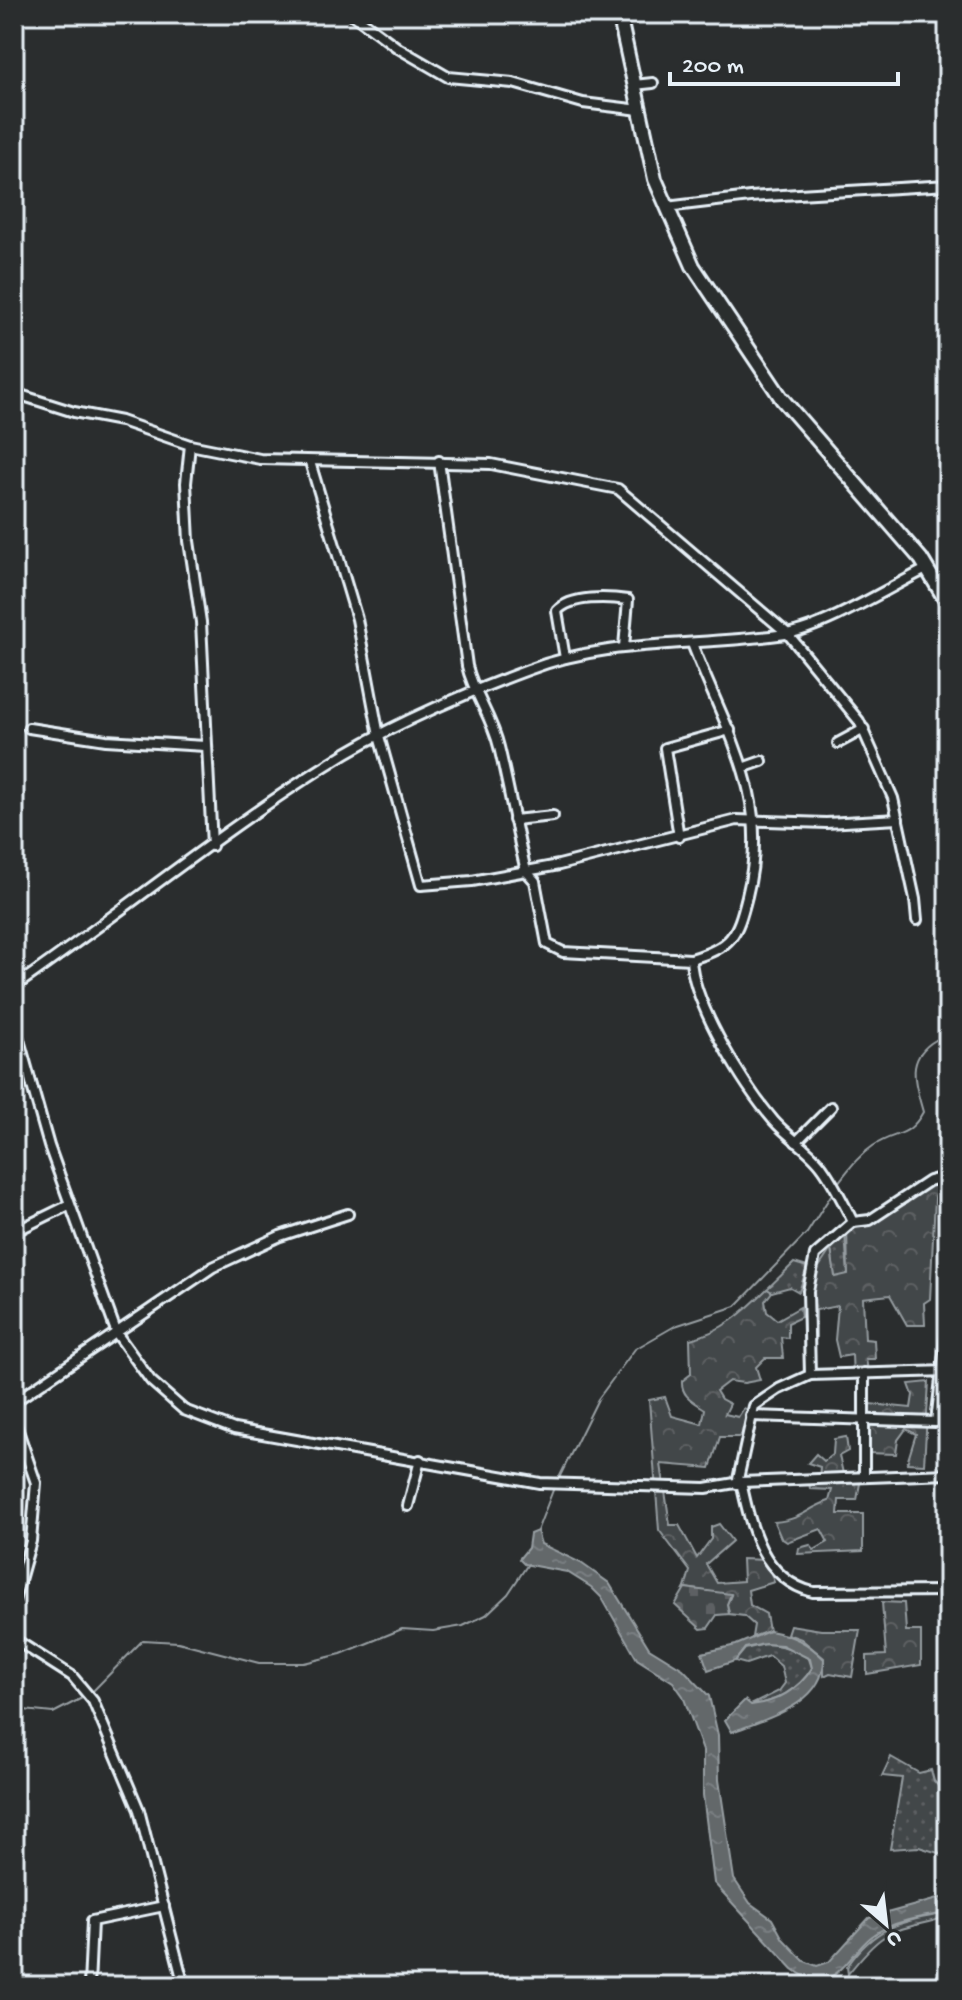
<svg xmlns="http://www.w3.org/2000/svg" width="962" height="2000" font-family="'Gochi Hand',sans-serif">
<defs>
<pattern id="grass-dots" width="8" height="8" patternUnits="userSpaceOnUse" patternTransform="scale(2)"><rect width="8" height="8" fill="#424648"/><path d="M2 2h.1M6 6h.1" fill="none" stroke="#5d6163" stroke-width="1.8" stroke-linecap="round"/></pattern>
<pattern id="forest-crowns" width="20" height="18" patternUnits="userSpaceOnUse" patternTransform="scale(2)"><rect width="20" height="18" fill="#424648"/><path d="M2 6a3 3 0 1 1 6 0M12 15a3 3 0 1 1 6 0" fill="none" stroke="#5d6163"/></pattern>
<pattern id="cemetery-stones" width="16" height="16" patternUnits="userSpaceOnUse" patternTransform="scale(2)"><rect width="16" height="16" fill="#424648"/><path d="M2 7V4a2 2 0 0 1 4 0v3zM10 15v-3a2 2 0 0 1 4 0v3z" fill="#5d6163"/></pattern>
<pattern id="water-ripples" width="26" height="14" patternUnits="userSpaceOnUse" patternTransform="scale(2)"><rect width="26" height="14" fill="#63686b"/><path d="M2 4q2-2 4 0t4 0M15 11q2-2 4 0t4 0" fill="none" stroke="#797e81"/></pattern>
</defs>
<rect width="100%" height="100%" fill="#2a2d2e"/>
<filter id="ink" filterUnits="userSpaceOnUse"><feTurbulence type="fractalNoise" baseFrequency=".0125" numOctaves="2"/><feDisplacementMap in="SourceGraphic" scale="16" xChannelSelector="R" yChannelSelector="G"/><feConvolveMatrix kernelMatrix="1 2 1 2 8 2 1 2 1" color-interpolation-filters="sRGB"/></filter>
<g filter="url(#ink)">
<g fill="url(#grass-dots)" stroke="#959ca0" stroke-width="2">
<polygon points="845,1233 848,1275 835,1278 831,1249"/>
<polygon points="794,1263 807,1267 799,1292 790,1287 772,1292 767,1289"/>
<path d="M765,1644c18,1 29,5 44,15l3,9c-13,21 -37,35 -61,37l28,-14 6,-8 -4,-17 -12,-10 -23,8 -11,-3 10,-12z"/>
<polygon points="891,1757 919,1773 931,1770 934,1781 948,1797 948,1856 919,1847 890,1849 902,1778 882,1776"/>
<path d="M948,1913v18l-5,-13c-54,15 -58,9 -95,56l-1,-7c27,-41 55,-46 101,-54z"/>
</g>
<g fill="url(#forest-crowns)" stroke="#959ca0" stroke-width="2">
<polygon points="941,1177 935,1198 930,1299 924,1303 925,1325 907,1325 890,1295 863,1298 865,1339 874,1340 875,1359 866,1359 869,1376 853,1377 852,1355 839,1357 835,1340 838,1306 816,1310 816,1339 808,1338 813,1276 831,1249 835,1277 848,1274 847,1226 854,1229 907,1203 924,1186"/>
<path d="M767,1289l5,3 -7,9 2,11 10,8 23,-13 1,10 -13,6v15l-7,-1 2,21h-18l-9,9 4,13 -16,3 -15,-2 -13,10 5,8 9,5 -5,10 13,3 6,-9 7,4 -7,12 3,8 -9,5h-18l-10,31 -49,-4 9,61h9l18,33 14,-19v-12l8,-3 13,17 -26,23 11,19 26,-2 -1,-22 24,1 8,22 -26,8 2,15 16,9 3,17 -17,6 2,-12 -10,-9 -15,-2 -2,-10 4,-9 -46,-7 5,-17 -31,-41 -10,-130 16,-3 7,19 30,8 3,-15c-12,-8 -24,-13 -23,-28l9,-7 -1,-35c32,-7 54,-27 77,-50z"/>
<polygon points="929,1382 924,1464 907,1463 916,1434 906,1429 898,1440 896,1454 868,1453 870,1404 911,1408 913,1395 909,1384"/>
<path d="M846,1437l2,14 -9,5 6,26h8l9,-10 -5,28h-18l-1,14h25v37l-65,3 1,-6 11,-3 4,5 14,-8 -7,-13 -34,13 -6,-4 -7,-16c30,-3 31,-13 55,-21l3,-11 -22,-1 -1,-9 10,-1 1,-12 -12,-4 8,-9 8,7 9,-7 1,-15z"/>
<polygon points="882,1602 904,1603 906,1631 921,1631 921,1665 867,1674 867,1656 886,1655"/>
<polygon points="790,1625 821,1630 860,1630 852,1677 830,1673 824,1676 824,1658 801,1639 787,1634"/>
</g>
<polygon fill="url(#cemetery-stones)" stroke="#959ca0" stroke-width="2" points="685,1588 731,1594 727,1604 729,1614 717,1615 708,1628 701,1629 675,1605"/>
<g fill="url(#water-ripples)" stroke="#989fa3" stroke-width="2">
<path d="M537,1531l4,13 40,19 28,20 40,65 34,21 26,27 9,39 1,45 15,99 16,24 22,16 11,20 21,22 13,5 12,-4 40,-44 79,-22v17c-24,3 -58,8 -77,24 -25,20 -38,63 -78,32l-79,-86 -11,-88v-44l-20,-55 -10,-14 -36,-23 -35,-61 -11,-11 -24,-15 -43,-8 -5,-5 9,-11 2,-14z"/>
<path d="M769,1631c23,4 38,11 55,28 0,45 -56,59 -92,73l-7,-12 20,-20 6,5c24,-2 49,-16 61,-37l-2,-9 -28,-14 -17,-1 -20,4 -10,13 -27,9 -6,-17 34,-8z"/>
</g>
<g fill="none" stroke-linecap="round" stroke-linejoin="round">
<g stroke="#989fa3" stroke-width="2">
<path d="M838,1183c11,-14 20,-27 35,-37 24,-16 35,-7 50,-34 -7,-26 -18,-50 8,-69 7,-4 9,-7 17,-7"/>
<polyline points="558,1480 598,1399 635,1349 675,1326 736,1306 807,1233 833,1192"/>
<polyline points="537,1531 555,1485"/>
<polyline points="90,1694 143,1640 178,1642 259,1663 304,1663 341,1654 402,1629 433,1631 463,1626 486,1615 508,1594 528,1564"/>
<polyline points="14,1709 53,1713 84,1697"/>
</g>
<g stroke="#e8f1f8" stroke-width="14">
<g id="minor">
<polyline points="352,14 398,48 448,77 513,83 583,103 640,110"/>
<polyline points="634,85 653,83"/>
<polyline points="666,207 750,197 948,185"/>
<polyline points="14,393 74,412 121,421 190,445 186,483 189,541 201,622 212,846"/>
<polyline points="190,445 260,459 491,464 618,489 788,634 859,721 893,798 915,899 917,920"/>
<path d="M439,461l28,205c7,29 25,51 32,81 10,41 17,83 27,124l9,10 12,63 16,8 128,7c2,45 53,127 83,162 15,17 37,29 49,47 12,17 21,36 30,54"/>
<polyline points="310,462 357,619 379,736 421,885 472,881 559,865 737,820 826,823 898,819"/>
<path d="M565,658l-8,-47c14,-16 52,-14 71,-11l-4,47"/>
<polyline points="29,728 106,740 205,746"/>
<polyline points="838,743 864,729"/>
<polyline points="745,767 762,761"/>
<polyline points="514,820 553,816"/>
<polyline points="679,837 665,748 730,730"/>
<path d="M691,959c41,-12 46,-23 56,-63 25,-99 -20,-162 -54,-250"/>
<path d="M14,987c111,-77 217,-164 332,-234 53,-31 125,-62 182,-83 82,-32 172,-23 257,-36 40,-6 105,-47 143,-66"/>
<polyline points="14,1022 49,1146 117,1334 151,1381 184,1410 234,1429 540,1483 706,1488 741,1482 948,1474"/>
<polyline points="796,1142 831,1107"/>
<polyline points="14,1232 69,1205"/>
<polyline points="864,1373 864,1477"/>
<polyline points="810,1375 948,1371"/>
<polyline points="14,1402 213,1267 280,1236 348,1214"/>
<polyline points="751,1416 936,1422 947,1327 948,1276"/>
<polyline points="14,1419 36,1483 31,1541 14,1601"/>
<path d="M741,1482c10,46 21,97 72,110l135,-1"/>
<polyline points="737,1484 754,1406 779,1389 810,1375 808,1291 815,1255 853,1222 870,1220 929,1181 948,1176"/>
<polyline points="408,1506 420,1460"/>
<polyline points="14,1639 72,1676 93,1701 139,1810 184,1986"/>
<polyline points="89,1986 92,1921 164,1906"/>
</g>
</g>
<g stroke="#e8f1f8" stroke-width="18">
<polyline id="primary" points="619,14 655,179 693,266 782,399 921,559 948,604"/>
</g>
<use href="#minor" stroke="#2a2d2e" stroke-width="8"/>
<use href="#primary" stroke="#2a2d2e" stroke-width="12"/>
</g>
</g>
<rect width="962" height="2000" fill="none" stroke="#2a2d2e" stroke-width="48"/>
<rect x="24" y="24" width="914" height="1952" fill="none" stroke="#e8f1f8" stroke-width="3" filter="url(#ink)"/>
<g transform="translate(886 1924) rotate(152)" stroke="#2a2d2e" stroke-width="6" paint-order="stroke">
<path d="M0-6L14 30L0 20L-14 30Z" fill="#e8f1f8"/>
<text y="-12" font-size="22" font-weight="bold" text-anchor="middle" fill="#e8f1f8">U</text>
</g>
<path d="M670 72v12h228v-12" fill="none" stroke="#e8f1f8" stroke-width="4"/>
<text x="682" y="72" font-size="24" fill="#e8f1f8" stroke="#2a2d2e" stroke-width="6" paint-order="stroke">200 m</text>
</svg>
